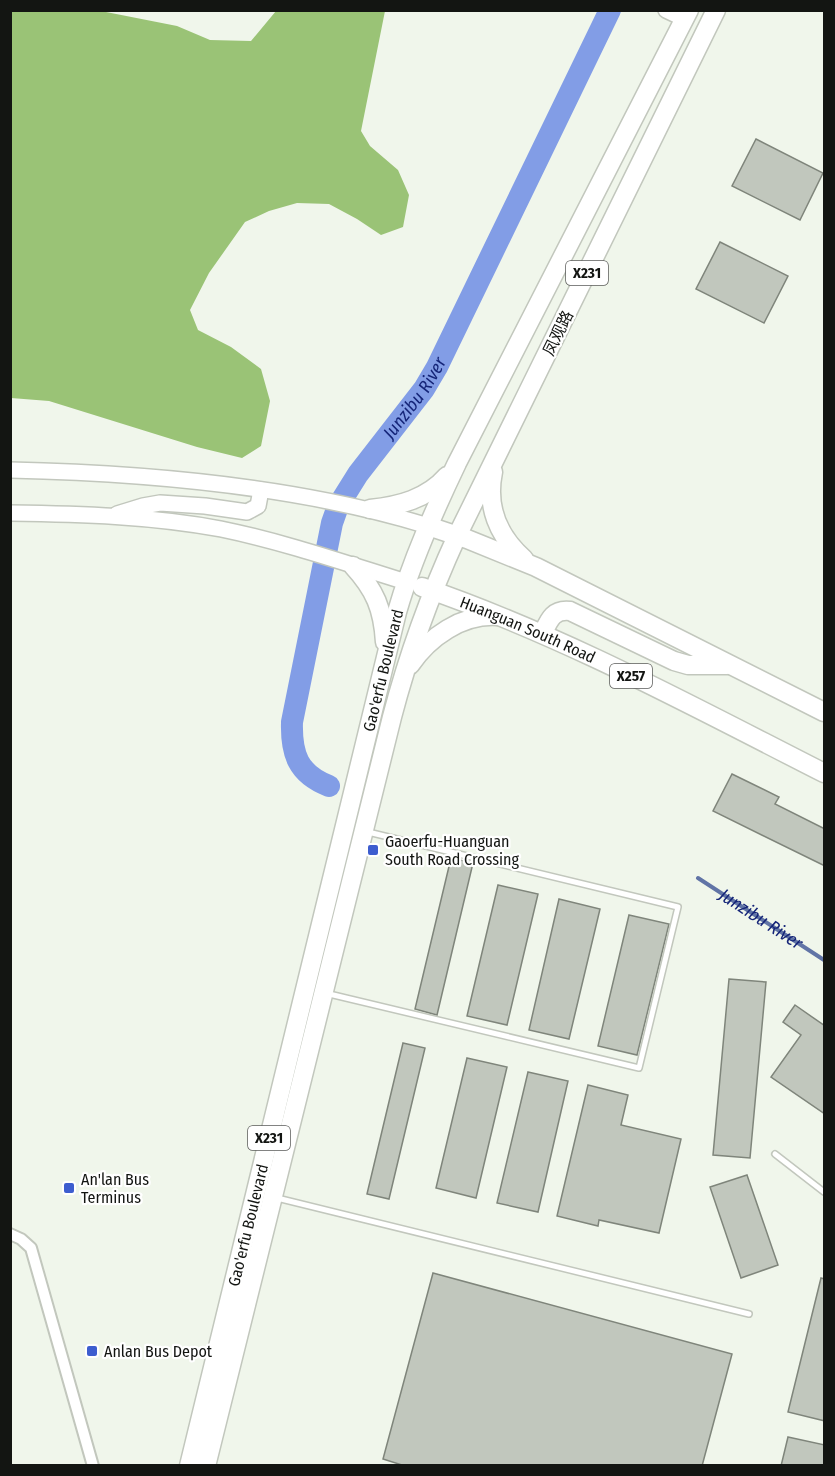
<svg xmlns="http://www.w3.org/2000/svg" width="835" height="1476" font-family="'Fira Sans Condensed','Noto Sans SC',sans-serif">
<rect width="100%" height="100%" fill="#f0f6eb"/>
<polygon fill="#9ac376" points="10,11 101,11 177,26 210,40 251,41 276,11 385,11 361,131 370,146 398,170 409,195 403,227 381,235 357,219 329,204 297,203 269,211 245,222 209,273 190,310 198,330 231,347 261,369 270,401 261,446 242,458 197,447 49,401 11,398"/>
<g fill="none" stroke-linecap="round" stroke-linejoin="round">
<path stroke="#6174a6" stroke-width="4" id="s1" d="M698,878l126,82"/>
<path stroke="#829de6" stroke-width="22" id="s2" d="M329,786c-31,-12 -38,-32 -37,-64l40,-199 6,-17 20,-32 66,-85 13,-22 173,-357"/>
</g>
<g fill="#c1c7bd" stroke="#7f857b" stroke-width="1.5">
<polygon points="756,139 823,173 800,220 732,186"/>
<polygon points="720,242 788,276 764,323 696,289"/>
<polygon points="732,774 779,797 775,804 825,829 825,866 713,811"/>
<polygon points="451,858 473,863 437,1015 415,1009"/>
<polygon points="498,885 538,894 507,1025 467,1016"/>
<polygon points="559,899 600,909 569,1039 529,1030"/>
<polygon points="629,915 669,924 637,1055 598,1046"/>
<polygon points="729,979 766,982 750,1158 713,1155"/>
<polygon points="795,1005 825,1026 825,1114 771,1077 801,1035 783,1022"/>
<polygon points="403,1043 425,1048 389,1199 367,1194"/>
<polygon points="467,1058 507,1067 476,1198 436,1188"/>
<polygon points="528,1072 568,1081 538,1212 497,1203"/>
<polygon points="588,1085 628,1095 621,1125 681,1139 659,1233 599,1220 598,1226 557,1216"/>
<polygon points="747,1175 778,1265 741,1278 710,1187"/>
<polygon points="433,1273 732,1354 702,1466 405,1466 383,1459"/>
<polygon points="821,1278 825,1279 825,1421 788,1412"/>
<polygon points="788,1437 825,1445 825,1466 781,1466"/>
</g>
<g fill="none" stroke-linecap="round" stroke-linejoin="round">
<g stroke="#c2c7bd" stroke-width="8">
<g id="lane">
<polyline points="325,993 639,1068 678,907 368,832"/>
<polyline points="775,1154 824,1192"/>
<polyline points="277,1198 749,1314"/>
</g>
</g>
<g stroke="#c2c7bd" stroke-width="14">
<polyline id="street" points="10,1234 21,1239 31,1248 93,1466"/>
</g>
<g stroke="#c2c7bd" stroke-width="18">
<g id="secondary">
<polyline points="666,10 685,19"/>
<path d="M10,470c136,3 288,16 418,56"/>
<path d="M10,513c70,1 142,3 211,16 63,13 124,34 185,53"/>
<polyline points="117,514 143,506 160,503 205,506 247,512 258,506 261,490"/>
</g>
</g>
<g stroke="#c2c7bd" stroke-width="21">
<g id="primary">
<path d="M493,472c-7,34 5,64 31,87"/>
<path d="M370,509c29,-3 57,-10 77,-33"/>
<polyline points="428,526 467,539 536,567 824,712"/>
<path d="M353,566c22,24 30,43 32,76"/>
<path id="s3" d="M422,587c140,48 270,119 402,186"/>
<path d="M543,633c6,-13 10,-24 27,-22l104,50 14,4h39"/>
<path d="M410,665c19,-28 52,-51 87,-49"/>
<path id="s4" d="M189,1466l208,-854c15,-52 37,-101 60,-149l232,-453"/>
<path d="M206,1466l186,-749c17,-65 37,-120 65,-181l259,-526"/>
</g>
</g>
<use href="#lane" stroke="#fff" stroke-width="5"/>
<use href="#street" stroke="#fff" stroke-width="10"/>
<use href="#secondary" stroke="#fff" stroke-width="15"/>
<use href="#primary" stroke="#fff" stroke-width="18"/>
</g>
<g fill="#3d5dcf" stroke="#fff" stroke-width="2">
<rect x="367" y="844" width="12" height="12" rx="3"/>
<rect x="63" y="1182" width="12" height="12" rx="3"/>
<rect x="86" y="1345" width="12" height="12" rx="3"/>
</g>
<g text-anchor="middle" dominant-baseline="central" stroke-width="4.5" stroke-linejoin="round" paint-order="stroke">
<g fill="#fff" stroke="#5a5b59" stroke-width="1.5">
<rect x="566" y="261" width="42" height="24" rx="4.5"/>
<rect x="610" y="664" width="42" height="24" rx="4.5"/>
<rect x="248" y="1126" width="42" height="24" rx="4.5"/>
</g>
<g font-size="15" font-weight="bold" fill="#131512">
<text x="587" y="273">X231</text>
<text x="631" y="676">X257</text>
<text x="269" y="1138">X231</text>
</g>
<g font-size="16" fill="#131512" stroke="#fff">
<text transform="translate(558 333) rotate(-64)">凤观路</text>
<text stroke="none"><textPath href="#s3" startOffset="114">Huanguan South Road</textPath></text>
<text stroke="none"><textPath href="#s4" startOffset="819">Gao'erfu Boulevard</textPath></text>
<text stroke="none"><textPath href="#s4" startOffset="248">Gao'erfu Boulevard</textPath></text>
</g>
<g font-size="16" fill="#131512" stroke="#fff" text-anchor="start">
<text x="385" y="841">Gaoerfu-Huanguan<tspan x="385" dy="18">South Road Crossing</tspan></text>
<text x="81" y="1179">An'lan Bus<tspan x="81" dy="18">Terminus</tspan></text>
<text x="104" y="1351">Anlan Bus Depot</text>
</g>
<g font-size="18" font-style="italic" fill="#152578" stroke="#fff">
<text stroke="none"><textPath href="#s2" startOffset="434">Junzibu River</textPath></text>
<text stroke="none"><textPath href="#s1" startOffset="75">Junzibu River</textPath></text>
</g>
</g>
<rect width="835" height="1476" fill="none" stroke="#131512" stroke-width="24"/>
</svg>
